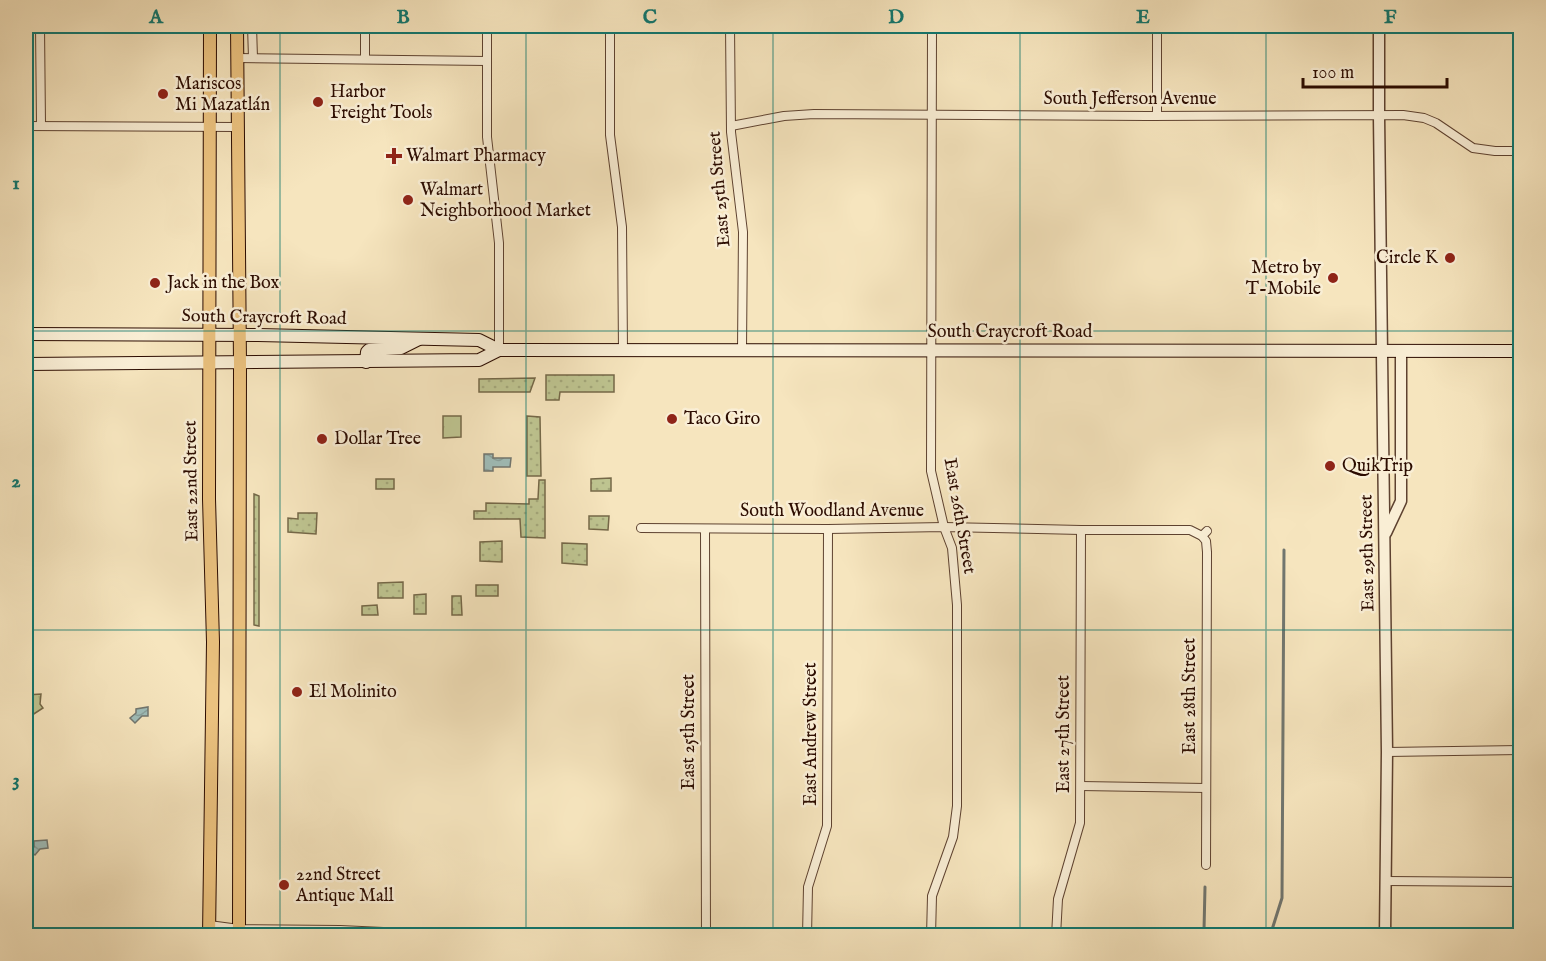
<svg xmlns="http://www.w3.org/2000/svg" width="1546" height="961" font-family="'IM FELL English',serif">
<defs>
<pattern id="grass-dots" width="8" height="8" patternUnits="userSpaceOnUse" patternTransform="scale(1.5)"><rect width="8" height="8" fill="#bec490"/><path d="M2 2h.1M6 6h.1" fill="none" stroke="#a3a77a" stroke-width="1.8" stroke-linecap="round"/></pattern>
<pattern id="park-tufts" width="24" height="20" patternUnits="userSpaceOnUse" patternTransform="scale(1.5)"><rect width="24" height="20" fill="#bec490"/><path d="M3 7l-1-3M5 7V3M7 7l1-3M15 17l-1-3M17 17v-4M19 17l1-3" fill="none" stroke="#a3a77a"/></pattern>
<pattern id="water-waves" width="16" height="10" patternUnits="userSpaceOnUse" patternTransform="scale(1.5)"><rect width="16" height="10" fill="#9fbdb9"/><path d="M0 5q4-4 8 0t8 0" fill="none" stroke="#89a19d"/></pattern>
</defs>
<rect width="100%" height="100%" fill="#f6e5be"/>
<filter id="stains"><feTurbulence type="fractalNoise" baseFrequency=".00333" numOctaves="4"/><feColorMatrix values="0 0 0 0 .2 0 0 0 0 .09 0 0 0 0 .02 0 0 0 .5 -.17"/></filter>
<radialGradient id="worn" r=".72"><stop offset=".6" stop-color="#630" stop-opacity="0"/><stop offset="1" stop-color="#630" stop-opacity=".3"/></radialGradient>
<g fill="url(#grass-dots)" stroke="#756848" stroke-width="1.5">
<polygon points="546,375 614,375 614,392 560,392 559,400 546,400"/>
<polygon points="535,378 530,392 479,392 479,379"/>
<polygon points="527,416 540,417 541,476 527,476"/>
<polygon points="611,478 611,491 591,491 591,479"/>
<rect x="376" y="479" width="18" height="10"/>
<polygon points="539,480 545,480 545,538 521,537 520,519 474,519 474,511 486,511 486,503 529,504 529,499 538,499"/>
<polygon points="254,494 259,496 259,626 254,625"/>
<polygon points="298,513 317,513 316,534 288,532 288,518 298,519"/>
<polygon points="589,516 609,516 608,530 589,529"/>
<polygon points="502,541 502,562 480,561 480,542"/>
<polygon points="562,543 587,544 587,565 562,563"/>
<polygon points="403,582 403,598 378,598 378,583"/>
<rect x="476" y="585" width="22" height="11"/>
<polygon points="426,594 426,614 414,614 414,595"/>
<polygon points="452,596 461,596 462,615 452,615"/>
<polygon points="377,605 378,615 362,615 362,606"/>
</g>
<g fill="url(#park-tufts)" stroke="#756848" stroke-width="1.5">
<polygon points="443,416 461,416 461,437 443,438"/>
<polygon points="41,694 40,704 43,708 26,719 26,695"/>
</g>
<g fill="url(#water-waves)" stroke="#71766f" stroke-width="1.5">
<polygon points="484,454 493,454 493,458 511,458 510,467 493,467 493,471 484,471"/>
<polygon points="148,707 148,716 142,716 135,723 130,718 136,713 136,709"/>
<polygon points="47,840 48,848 40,849 35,855 30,851 34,847 34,841"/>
</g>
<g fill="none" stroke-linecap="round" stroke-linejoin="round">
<g stroke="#71766f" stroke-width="3">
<polyline points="1204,930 1205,887"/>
<polyline points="1270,936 1282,898 1284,550"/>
</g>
<g stroke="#5e4230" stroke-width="10">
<g id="minor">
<polyline points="40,26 41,125"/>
<polyline points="252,26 253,58"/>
<polyline points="487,26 487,137 499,243 499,350"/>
<polyline points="610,26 610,135 622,227 623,352"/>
<polyline points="730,26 731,132 743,232 742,350"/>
<polyline points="237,58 487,61"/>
<polyline points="365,59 365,26"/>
<polyline points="1157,116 1157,26"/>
<polyline points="26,126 237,127"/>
<polyline points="731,126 784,116 814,114 1148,116 1403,115 1424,118 1436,123 1473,148 1495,151 1520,151"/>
<polyline points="641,528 828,529 944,527 1081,530 1190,530 1202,536"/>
<polyline points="705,529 706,936"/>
<polyline points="1387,752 1520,750"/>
<polyline points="1081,786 1206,788"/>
<polyline points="1206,865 1207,552 1206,541 1202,536 1207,531"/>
<polyline points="1386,881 1520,882"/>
<polyline points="209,925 239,929 340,930 470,936"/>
<polyline points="807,936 808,887 827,826 828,529"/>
<polyline points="931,936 932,896 953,837 957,806 957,605 952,548 944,527 931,471 932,26"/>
<polyline points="1056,936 1058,899 1080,823 1081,530"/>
</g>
</g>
<g stroke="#5e4230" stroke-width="13">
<g id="tertiary">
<polyline points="1379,26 1379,116 1387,752 1385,936"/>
<polyline points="1386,533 1401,501 1401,352"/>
</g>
</g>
<g stroke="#2c0c00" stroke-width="14">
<g id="secondary">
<polyline points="26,334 258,335 479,340 499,350"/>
<polyline points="366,362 367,352 369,350 401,348 419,339"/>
<polyline points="26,364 479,360 499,350 1520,351"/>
</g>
</g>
<g stroke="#2c0c00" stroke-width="14">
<g id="primary">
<polyline points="237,26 240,363 239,936"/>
<polyline points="209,936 213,642 209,499 210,26"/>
</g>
</g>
<use href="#minor" stroke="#f9eed5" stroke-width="8"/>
<use href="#tertiary" stroke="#f9eed5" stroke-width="10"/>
<use href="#secondary" stroke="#f9eed5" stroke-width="12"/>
<use href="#primary" stroke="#ebc27f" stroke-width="12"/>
</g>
<path fill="none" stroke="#0f766e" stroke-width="1.5" stroke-opacity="0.55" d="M280,26v910M526,26v910M773,26v910M1020,26v910M1266,26v910M26,331h1494M26,630h1494"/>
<g fill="#8f2418" stroke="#f9eed5" stroke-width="2">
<circle cx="163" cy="94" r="6"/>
<circle cx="318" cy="102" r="6"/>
<path d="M391 147h6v6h6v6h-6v6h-6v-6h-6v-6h6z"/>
<circle cx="408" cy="200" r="6"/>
<circle cx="1450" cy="258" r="6"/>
<circle cx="1333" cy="278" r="6"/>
<circle cx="155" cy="283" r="6"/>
<circle cx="672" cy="419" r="6"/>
<circle cx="322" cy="439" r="6"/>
<circle cx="1330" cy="466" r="6"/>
<circle cx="297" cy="692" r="6"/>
<circle cx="284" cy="885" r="6"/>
</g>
<g text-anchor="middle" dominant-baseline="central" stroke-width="5" stroke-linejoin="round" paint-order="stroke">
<g font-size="18" fill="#2c0c00" stroke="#f9eed5" text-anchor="start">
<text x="175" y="84">Mariscos<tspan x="175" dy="21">Mi Mazatlán</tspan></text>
<text x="330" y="92">Harbor<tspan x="330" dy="21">Freight Tools</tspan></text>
<text x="406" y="156">Walmart Pharmacy</text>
<text x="420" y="190">Walmart<tspan x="420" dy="21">Neighborhood Market</tspan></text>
<text x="1438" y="258" text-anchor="end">Circle K</text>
<text x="1321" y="268" text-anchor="end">Metro by<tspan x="1321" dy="21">T-Mobile</tspan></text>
<text x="167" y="283">Jack in the Box</text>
<text x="684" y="419">Taco Giro</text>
<text x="334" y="439">Dollar Tree</text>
<text x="1342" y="466">QuikTrip</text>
<text x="309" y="692">El Molinito</text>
<text x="296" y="875">22nd Street<tspan x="296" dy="21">Antique Mall</tspan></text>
</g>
<g font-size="18" fill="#2c0c00" stroke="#f9eed5">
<text x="1130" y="99">South Jefferson Avenue</text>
<text transform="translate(720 189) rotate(-95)">East 25th Street</text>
<text transform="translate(264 318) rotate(1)">South Craycroft Road</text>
<text x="1010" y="332">South Craycroft Road</text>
<text transform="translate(192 481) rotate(-91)">East 22nd Street</text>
<text x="832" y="511">South Woodland Avenue</text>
<text transform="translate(959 516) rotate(80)">East 26th Street</text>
<text transform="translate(1368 553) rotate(-91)">East 29th Street</text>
<text transform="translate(1190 696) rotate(-90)">East 28th Street</text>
<text transform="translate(689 732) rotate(-90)">East 25th Street</text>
<text transform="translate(811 734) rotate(-90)">East Andrew Street</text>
<text transform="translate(1064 734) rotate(-90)">East 27th Street</text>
</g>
</g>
<rect width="1546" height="961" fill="none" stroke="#f6e5be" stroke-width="66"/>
<path d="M1303 78v9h144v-9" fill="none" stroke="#2c0c00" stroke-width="3"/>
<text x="1312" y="78" font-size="18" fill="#2c0c00" stroke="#f9eed5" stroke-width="4.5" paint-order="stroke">100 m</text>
<rect x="33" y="33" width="1480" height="895" fill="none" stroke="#0f766e" stroke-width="2"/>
<g font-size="20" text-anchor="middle" font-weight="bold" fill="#0f766e">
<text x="156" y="23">A</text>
<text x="403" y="23">B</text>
<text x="650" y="23">C</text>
<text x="896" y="23">D</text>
<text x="1143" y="23">E</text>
<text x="1390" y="23">F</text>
<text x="16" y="189">1</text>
<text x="16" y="487">2</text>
<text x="16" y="786">3</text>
</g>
<rect width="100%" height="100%" filter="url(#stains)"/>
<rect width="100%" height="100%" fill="url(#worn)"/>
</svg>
